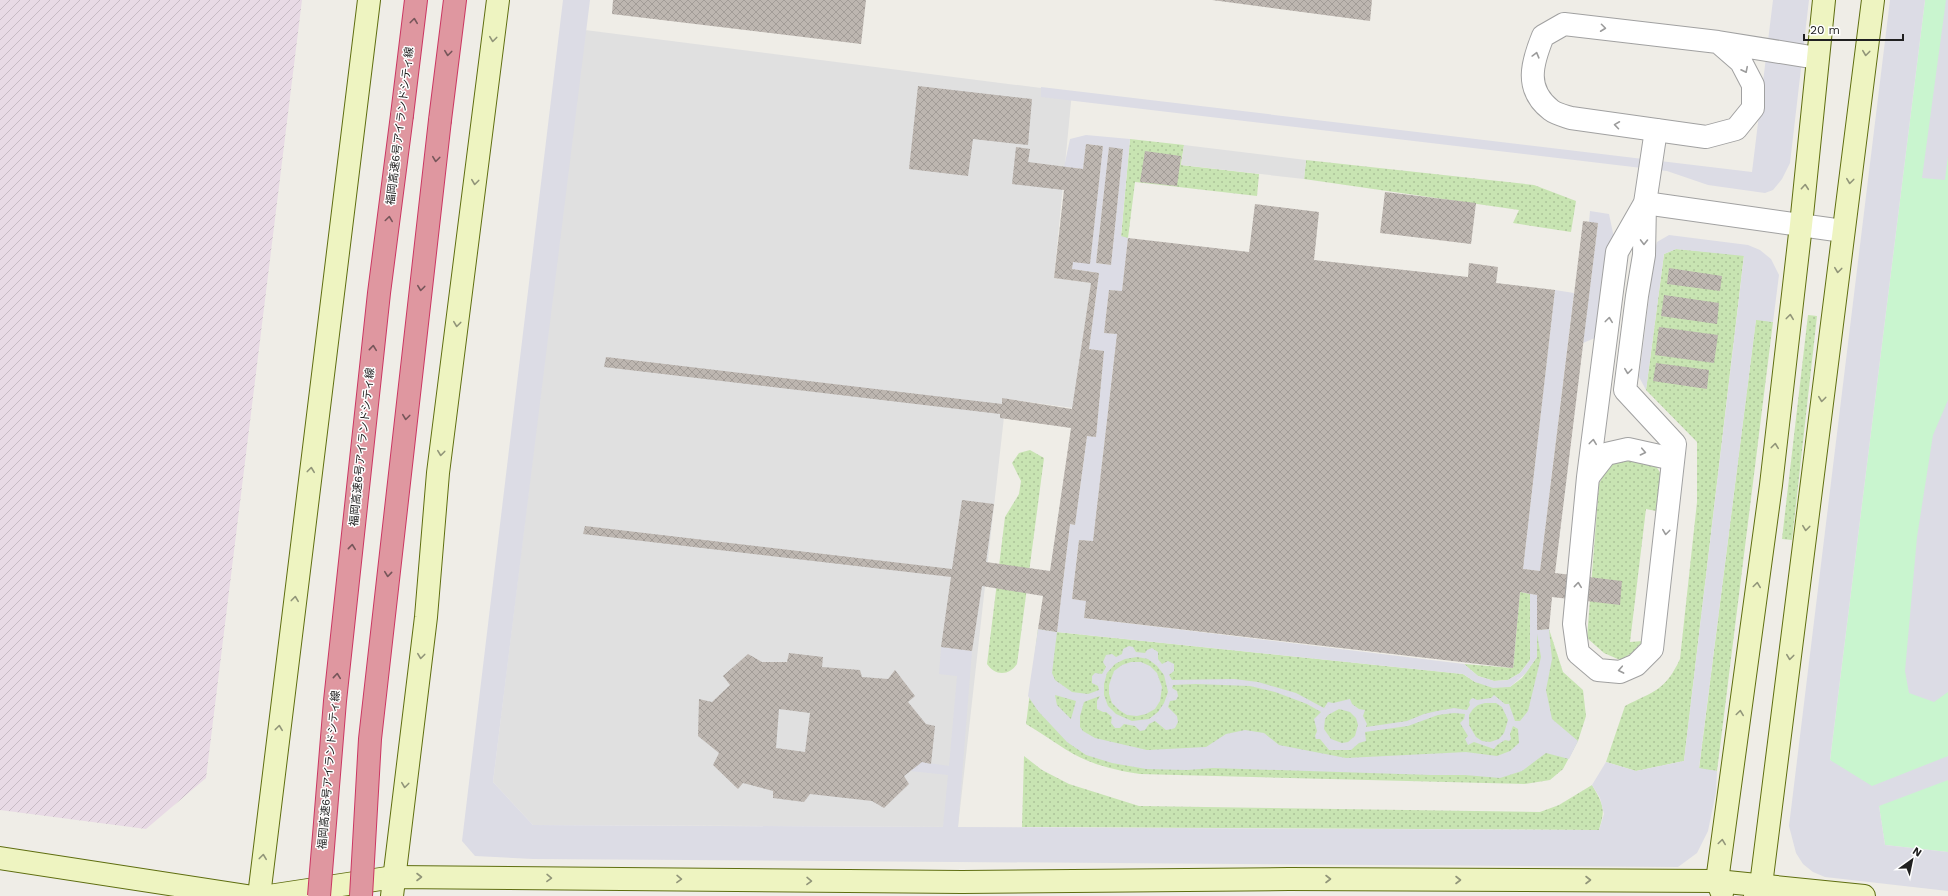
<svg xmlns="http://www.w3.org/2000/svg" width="1948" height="896" font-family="'Work Sans','Noto Sans JP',sans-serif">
<defs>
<pattern id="industrial-furrows" width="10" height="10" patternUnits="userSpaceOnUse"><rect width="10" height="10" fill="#e8dae5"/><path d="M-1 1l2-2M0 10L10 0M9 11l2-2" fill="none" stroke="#c7bbc4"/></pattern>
<pattern id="grass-dots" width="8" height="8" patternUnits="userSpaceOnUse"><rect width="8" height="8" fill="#c8e4b2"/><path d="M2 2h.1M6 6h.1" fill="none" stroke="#acc399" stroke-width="1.8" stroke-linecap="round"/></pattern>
<pattern id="building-cross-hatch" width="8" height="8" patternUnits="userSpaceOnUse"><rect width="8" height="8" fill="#bdb6b0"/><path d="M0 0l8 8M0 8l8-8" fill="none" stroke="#a29c97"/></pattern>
</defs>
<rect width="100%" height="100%" fill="#efede7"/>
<polygon fill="url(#industrial-furrows)" points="0,0 302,0 206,778 146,829 0,810"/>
<g fill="url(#grass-dots)">
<polygon points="1130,139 1184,145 1181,165 1259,174 1257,196 1135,182 1128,238 1121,237"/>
<polygon points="1306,160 1534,185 1576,201 1571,232 1513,223 1519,210 1304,179"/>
<path d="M1676,249l68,6 -60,506 -48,10 -30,-9 19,-56c29,-15 40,-15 55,-47l17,-157v-60l-51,-52 18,-136z"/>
<polygon points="1808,315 1817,316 1792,540 1782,539"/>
<polygon points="1756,319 1773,322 1717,771 1699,769"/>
<path d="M1030,450l14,8 -27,206c-8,12 -22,12 -30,0l18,-147 14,-23 2,-13 -9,-18 7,-10z"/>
<polygon points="1624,459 1654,463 1661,474 1656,511 1646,509 1630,642 1643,641 1632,653 1620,660 1604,653 1587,638 1599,484 1610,461"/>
<polygon points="1520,592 1530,594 1530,660 1520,673 1508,680 1494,681 1478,676 1464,664 1513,668"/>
<path d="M1038,629l19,3 406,42 12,8 35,5 12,-9 15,-21v-27l12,-1 14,43 20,18 3,26 -8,25 -15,28 -13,11 -25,4 -385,-10c-26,-4 -52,-10 -75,-25 -13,-8 -25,-17 -39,-25z"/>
<path d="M1024,756l18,14 27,14 70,22 401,6 19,-7 33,-20c11,19 14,23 7,45l-577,-3z"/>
</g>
<polygon fill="#c9f5cf" points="1925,0 1948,0 1948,852 1885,845 1879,806 1830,760"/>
<g fill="#e0e0e0">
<polygon points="585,30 1072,92 1054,278 1091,283 1073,408 1006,399 958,827 533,825 493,782"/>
<polygon points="1184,145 1306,160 1304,179 1181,165"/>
</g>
<g fill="#dcdce5" fill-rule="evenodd">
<polygon points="563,0 590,0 493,782 533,825 943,827 948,775 910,771 922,762 949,766 957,676 939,674 941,647 972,651 958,827 1599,830 1604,814 1600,798 1592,785 1606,762 1636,771 1684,761 1744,256 1676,249 1664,254 1646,390 1639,377 1655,250 1657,242 1669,235 1748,245 1760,250 1771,259 1779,275 1773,322 1756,320 1699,768 1717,771 1716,792 1708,831 1697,853 1678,867 533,859 475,856 462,841"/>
<polygon points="1773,0 1809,0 1790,163 1782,179 1773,190 1765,193 1708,185 1667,171 1041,97 1041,87 1752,172"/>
<polygon points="1890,0 1925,0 1830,760 1872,786 1948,756 1948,780 1879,806 1885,845 1948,852 1948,891 1825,877 1813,872 1803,864 1796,853 1789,826"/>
<polygon points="1946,0 1948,0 1948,156 1945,180 1922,178"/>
<path d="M1086,135l44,4 -9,97 7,2 -6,53 -13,-1 -5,43 13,1 -24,207 -14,-1 -7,59 14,2 -2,17 380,46 14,12 16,5 14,-1 12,-7 10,-13v-66l7,1v35l12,-1 3,30 -6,31 6,29 26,22 -9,18 -23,-6 -24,18 -22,7 -35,-3h-34l-218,-7 -26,2 -41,-1 -34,-6 -26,-8 -19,-13 -29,-31 -10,-15 10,-67 19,3 13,-108 5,1 12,-89 9,1 8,-86 -15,-2 10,-76 -27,-4 1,-7 17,1 13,-117 -17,-2 -3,25 -19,-2 6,-28zM1109,148l14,1 -12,116 -15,-2zM1057,632l406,42 12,8 18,6 17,-1 16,-14 11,-16v-23l4,23 -13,54 -8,10h-5l-6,-17h-4l-11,-9 -3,3 -14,2 -4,-2 -2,1 -2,3 1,3 -3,5 -13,-2 -17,3 -13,3 -17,7 -41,6 1,-3 -4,-8 2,-6 -6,-1 -7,-5 -2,-5 -17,4 -5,-1 -4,6 -28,-15 -38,-11 -24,-3 -62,1 -3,-5 5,-4v-7l-6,-3 -6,3 -4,-5v-7l-6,-4 -5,2 -2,3 -9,-1 -3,-5 -4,-1 -6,3 -1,5 -6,3 -4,-3 -6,1 -3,7 3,5 -4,7 -7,-1 -3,3v7l6,3 1,4 -11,4 -16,-2 -17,-12 -3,-7zM1137,657l11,2 9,7 7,9 4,17 -4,11 -6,9 -9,7 -17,2 -16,-7 -8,-8 -4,-11v-11l3,-11 8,-9 10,-5zM1196,684l54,2 25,6 32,12 14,8 -7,7 3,12 -2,5 1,3h4l9,11h22l8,-7 7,-2 -1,-9 43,-6 30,-11 16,-2 11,1 -1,5 -4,4 8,13 -3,3 3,6 6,-3 20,7 3,-4 8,-5 4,1 2,-2 -1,-5 3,-8 5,3 1,14 -9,8 -13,5 -31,-4 -120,6 -67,-13 -15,-12 -19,-3 -19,4 -20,13 -59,3 -52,-12 -12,-7 -3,-4v-11l4,-14 16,-6 -3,5v8l6,3h3l6,5 -1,6 4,5h5l4,-4 11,2 5,5 5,-1 4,-6 6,-3 11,9 6,-1 3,-1 3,-6 -1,-6 -9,-9 2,-6 6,-1 2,-4 -1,-5 -5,-3 1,-3zM1055,695l21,6 -5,18 -14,-14zM1485,703h11l6,4 6,13 -4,13 -5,6 -9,3 -8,-1 -6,-4 -7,-12v-10l4,-6 5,-4zM1339,709l11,3 6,6 2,7 -3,11 -7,6 -6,1 -11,-4 -7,-10 1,-10 3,-4z"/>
<polygon points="1590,211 1609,214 1617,252 1595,338 1583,343 1598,224 1589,222"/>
<polygon points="1555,290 1574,293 1540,571 1523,569"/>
<polygon points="1948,400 1948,692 1934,702 1909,693 1905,671 1917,537 1933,435"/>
<polygon points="1131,662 1141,662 1150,666 1157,673 1162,687 1160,701 1155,709 1146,714 1137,716 1127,715 1119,710 1112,703 1109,694 1109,685 1114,671 1122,665"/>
</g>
<g fill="url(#building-cross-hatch)" fill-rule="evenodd">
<polygon points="613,0 866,0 861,44 612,14"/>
<polygon points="1212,0 1372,0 1370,21"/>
<polygon points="918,86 1032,99 1028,145 973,139 968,176 909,169"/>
<polygon points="1086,144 1103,146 1090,264 1073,262 1072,269 1099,273 1089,349 1104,351 1096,437 1087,436 1075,525 1070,524 1057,632 1038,629 1043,596 982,586 972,651 941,647 951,577 583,534 585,526 952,569 962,500 994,504 986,562 1050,571 1071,428 1000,418 1000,414 604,367 606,357 1002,404 1002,398 1072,409 1091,283 1054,278 1064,190 1012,184 1016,147 1030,149 1028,162 1083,169"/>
<polygon points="1109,147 1123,149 1111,265 1096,263"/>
<polygon points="1145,151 1181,156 1177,186 1140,182"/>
<polygon points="1385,192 1476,203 1471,244 1380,233"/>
<polygon points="1255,204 1319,212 1314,260 1468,277 1469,263 1498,267 1496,283 1555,290 1523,569 1540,571 1583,221 1598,223 1555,573 1622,581 1620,605 1552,597 1549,629 1537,630 1537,595 1520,592 1513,668 1084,618 1086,601 1072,599 1079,540 1093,541 1117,334 1104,333 1109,290 1122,291 1128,238 1249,252"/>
<polygon points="1669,268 1722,276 1720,291 1667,284"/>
<polygon points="1664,295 1719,303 1717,324 1661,316"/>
<polygon points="1659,327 1718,335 1714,363 1655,355"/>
<polygon points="1656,363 1709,370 1707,389 1653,381"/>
<path d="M789,653l34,4 -1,10 38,3 2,7 26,2 7,-9 20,26 -7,6 18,22 9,2 -4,38 -9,-2 -18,14 5,8 -25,24 -12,-7 -62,-7 -6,8 -31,-4v-7l-30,-8 -5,6 -25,-24 6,-12 -21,-17 1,-37 13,3 18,-17 -7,-9 25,-22 14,8h25zM779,709l31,4 -5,39 -29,-4z"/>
</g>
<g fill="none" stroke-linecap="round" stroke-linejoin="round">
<g stroke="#a1a1a1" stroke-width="24">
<g id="street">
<path d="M1718,42l23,20 12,23v23l-17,21 -30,8 -135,-19c-6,-2 -15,-4 -20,-8 -27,-21 -19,-47 -8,-74l21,-12 154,18 99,16"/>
<polyline points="1645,203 1617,252 1588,477 1574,624 1578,653 1598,670 1620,672 1636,665 1652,649 1675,444 1625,390 1637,296 1644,255 1645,203 1656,130"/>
<polyline points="1645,203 1843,231"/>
<polyline points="1589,476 1606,454 1628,449 1673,459"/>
</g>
</g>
<g stroke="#5f6e10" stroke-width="24">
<g id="secondary">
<polyline points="0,858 247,896"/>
<polyline points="1722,893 1717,881 1771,485 1801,225 1824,0"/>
<polyline points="259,896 369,0"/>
<polyline points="269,896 394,877 962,882 1289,879 1717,881 1864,896"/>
<polyline points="392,896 426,617 438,473 498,0"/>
<polyline points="1755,896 1761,885 1873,0"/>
</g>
</g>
<g stroke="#cb3762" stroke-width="24">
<g id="highway">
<polyline points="402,115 416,0"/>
<polyline points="440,120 455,0"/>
</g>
</g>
<use href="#street" stroke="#fff" stroke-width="22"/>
<use href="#secondary" stroke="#eef4c1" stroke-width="22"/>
<use href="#highway" stroke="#df97a0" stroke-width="22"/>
<g stroke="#cb3762" stroke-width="24" stroke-linecap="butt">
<g id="highway-bridge">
<polyline points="319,896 335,701 379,293 402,115"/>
<polyline points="361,896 370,739 440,120"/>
</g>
</g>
<use href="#highway-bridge" stroke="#df97a0" stroke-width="22"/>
</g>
<defs><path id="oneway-chevron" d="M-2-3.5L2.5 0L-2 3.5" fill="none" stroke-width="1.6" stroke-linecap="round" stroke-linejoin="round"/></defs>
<g stroke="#76565a">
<use href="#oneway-chevron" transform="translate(414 21) rotate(-83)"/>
<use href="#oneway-chevron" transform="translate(448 53) rotate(97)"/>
<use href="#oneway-chevron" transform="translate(436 159) rotate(97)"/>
<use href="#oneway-chevron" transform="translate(389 219) rotate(-82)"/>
<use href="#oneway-chevron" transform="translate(421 288) rotate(97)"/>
<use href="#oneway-chevron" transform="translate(373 348) rotate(-84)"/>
<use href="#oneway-chevron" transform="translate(406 417) rotate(97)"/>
<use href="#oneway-chevron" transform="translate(352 547) rotate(-84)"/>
<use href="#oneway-chevron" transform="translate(388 574) rotate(96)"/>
<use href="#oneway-chevron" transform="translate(337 676) rotate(-84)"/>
</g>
<g stroke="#9b9b9b">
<use href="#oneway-chevron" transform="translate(1603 28) rotate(7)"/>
<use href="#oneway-chevron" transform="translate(1536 55) rotate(-75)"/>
<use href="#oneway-chevron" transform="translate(1745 70) rotate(64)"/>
<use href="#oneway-chevron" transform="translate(1617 125) rotate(-172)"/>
<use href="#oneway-chevron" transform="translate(1644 242) rotate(91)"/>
<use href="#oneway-chevron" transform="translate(1609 320) rotate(-83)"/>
<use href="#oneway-chevron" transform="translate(1628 371) rotate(97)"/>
<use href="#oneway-chevron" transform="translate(1593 442) rotate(-83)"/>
<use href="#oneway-chevron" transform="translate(1643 452) rotate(12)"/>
<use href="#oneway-chevron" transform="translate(1666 532) rotate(97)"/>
<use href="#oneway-chevron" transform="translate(1578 585) rotate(-84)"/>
<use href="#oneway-chevron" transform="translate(1621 670) rotate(169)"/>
</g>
<g stroke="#919579">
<use href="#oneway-chevron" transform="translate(493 39) rotate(97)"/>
<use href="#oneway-chevron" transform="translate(1866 53) rotate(97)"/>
<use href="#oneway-chevron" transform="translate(1850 181) rotate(97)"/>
<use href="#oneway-chevron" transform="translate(475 182) rotate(97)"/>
<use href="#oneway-chevron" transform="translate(1805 187) rotate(-85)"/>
<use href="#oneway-chevron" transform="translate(1838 270) rotate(97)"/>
<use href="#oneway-chevron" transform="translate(1790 317) rotate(-83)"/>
<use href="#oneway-chevron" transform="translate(457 324) rotate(97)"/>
<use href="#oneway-chevron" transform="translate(1822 399) rotate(97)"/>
<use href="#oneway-chevron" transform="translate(1775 446) rotate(-83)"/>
<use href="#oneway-chevron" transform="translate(441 453) rotate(97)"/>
<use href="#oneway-chevron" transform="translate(311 470) rotate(-83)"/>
<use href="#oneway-chevron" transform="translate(1806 528) rotate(97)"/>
<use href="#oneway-chevron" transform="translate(1757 585) rotate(-82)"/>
<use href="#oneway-chevron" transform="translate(295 599) rotate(-83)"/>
<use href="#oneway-chevron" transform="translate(421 656) rotate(97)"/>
<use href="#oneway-chevron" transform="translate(1790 657) rotate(97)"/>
<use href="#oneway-chevron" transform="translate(1740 713) rotate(-82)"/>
<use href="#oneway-chevron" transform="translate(279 728) rotate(-83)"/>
<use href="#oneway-chevron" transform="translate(405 785) rotate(97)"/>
<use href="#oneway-chevron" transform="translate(1722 842) rotate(-82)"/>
<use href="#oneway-chevron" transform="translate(263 857) rotate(-83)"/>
<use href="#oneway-chevron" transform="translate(419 877)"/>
<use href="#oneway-chevron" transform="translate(549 878) rotate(1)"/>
<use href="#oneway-chevron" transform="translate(679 879) rotate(1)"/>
<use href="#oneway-chevron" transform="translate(1328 879)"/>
<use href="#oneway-chevron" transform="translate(1458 880)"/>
<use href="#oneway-chevron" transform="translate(1588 880)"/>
<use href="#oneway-chevron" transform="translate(809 881) rotate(1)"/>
</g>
<g text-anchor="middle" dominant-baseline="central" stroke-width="3" stroke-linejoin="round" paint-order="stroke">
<g font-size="11" fill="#202020" stroke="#fff">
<text transform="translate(400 126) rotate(-83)">福岡高速6号アイランドシティ線</text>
<text transform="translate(362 447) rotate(-84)">福岡高速6号アイランドシティ線</text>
<text transform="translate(329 770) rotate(-85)">福岡高速6号アイランドシティ線</text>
</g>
</g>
<g transform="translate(1912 860) rotate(33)" stroke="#ffffff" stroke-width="3" paint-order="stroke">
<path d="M0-3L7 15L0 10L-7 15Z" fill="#202020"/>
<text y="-6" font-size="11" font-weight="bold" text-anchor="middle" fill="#202020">N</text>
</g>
<path d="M1804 34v6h99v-6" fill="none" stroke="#202020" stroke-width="2"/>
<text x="1810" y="34" font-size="12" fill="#202020" stroke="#ffffff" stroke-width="3" paint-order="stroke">20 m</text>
</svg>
